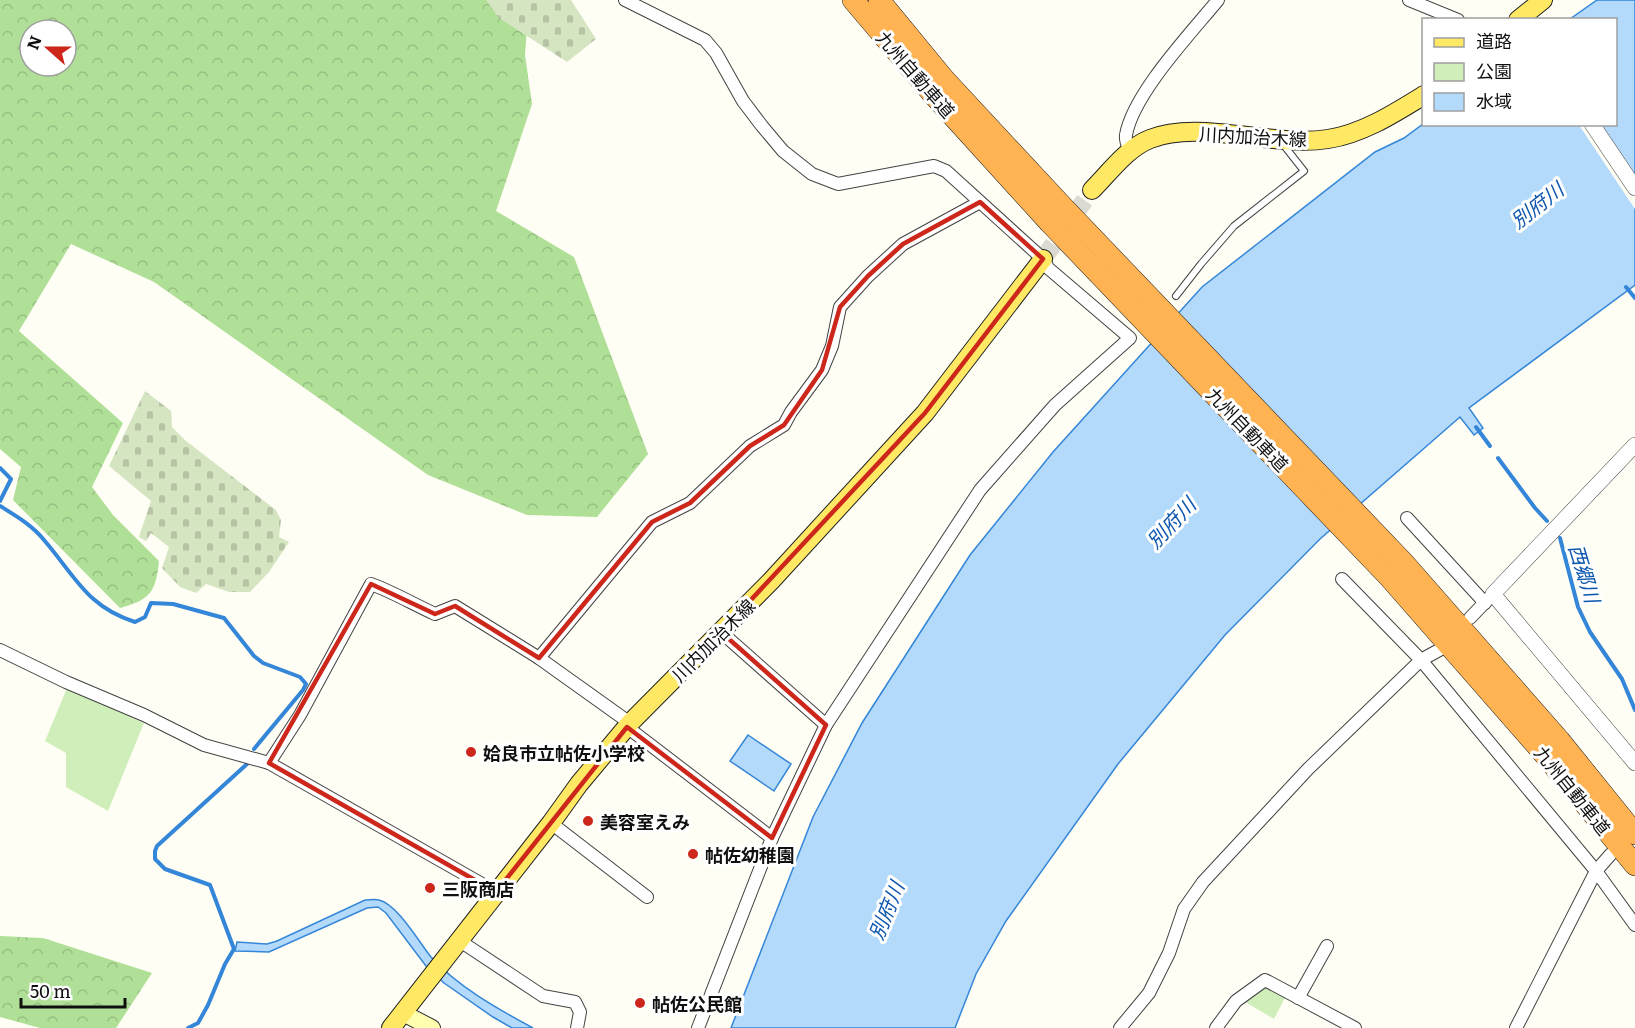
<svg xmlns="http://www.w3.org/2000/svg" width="1635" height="1028" font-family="Literata,'Noto Sans JP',serif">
<defs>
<pattern id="forest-crowns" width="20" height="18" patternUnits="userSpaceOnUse" patternTransform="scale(1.5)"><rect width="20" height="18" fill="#b0e097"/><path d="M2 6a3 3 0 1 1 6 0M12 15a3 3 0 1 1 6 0" fill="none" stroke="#96bf81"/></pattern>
<pattern id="cemetery-stones" width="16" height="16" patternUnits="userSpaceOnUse" patternTransform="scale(1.5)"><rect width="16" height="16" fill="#d5e5c1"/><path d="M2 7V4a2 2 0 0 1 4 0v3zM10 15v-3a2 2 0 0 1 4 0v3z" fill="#b6c3a5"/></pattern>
</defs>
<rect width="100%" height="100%" fill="#fffef4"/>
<g fill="url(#forest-crowns)" fill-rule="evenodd">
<path d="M0,0h529l-4,55 7,49 -36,107 78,46 74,197 -51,63 -70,-2 -99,-40 -274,-193 -83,-38 -52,87 104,92 -31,64 21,28 46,46c-3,31 -9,39 -39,47l-107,-108 8,-33 -21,-18zM30,30h36v36h-36z"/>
<polygon points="0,936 43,938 152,973 116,1028 40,1028 0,1017"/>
</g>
<g fill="url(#cemetery-stones)">
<polygon points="486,0 571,0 596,39 567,62 499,18"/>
<polygon points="145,391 171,411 172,427 186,441 276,510 281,520 279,537 289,542 269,572 250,592 229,592 206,584 196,593 180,587 162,568 169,547 151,533 146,541 139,537 151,501 109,466"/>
</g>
<g fill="#cfeeb9">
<polygon points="67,688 144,723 108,811 66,787 66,753 45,741"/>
<polygon points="1265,984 1287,994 1274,1019 1245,1002"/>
</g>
<g fill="#b3d9fb" stroke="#3486d8" stroke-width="1.5">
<polygon points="1597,0 1635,0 1635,285 1469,408 1483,428 1474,435 1460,417 1320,539 1225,635 1118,764 1006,921 976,974 955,1028 731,1028 813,817 862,723 970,555 1053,452 1202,287 1375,152 1404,138 1423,124 1616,124 1616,20 1570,19"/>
<polygon points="748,735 791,764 774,791 730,761"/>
<path d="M365,900c4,0 10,-1 14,0 18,4 40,42 52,57 27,30 67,52 102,71h-21l-19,-11 -49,-34 -18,-17 -40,-53 -8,-6 -11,1 -98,44 -34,-1 2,-9 30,2 10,-3z"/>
</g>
<polygon fill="#fffef4" points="1579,125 1601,125 1635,175 1635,209"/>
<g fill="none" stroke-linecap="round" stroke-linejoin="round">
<g stroke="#3486d8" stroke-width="4">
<polyline points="1626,287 1635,298"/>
<polyline points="1476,427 1490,446"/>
<polyline points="1498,458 1535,508 1547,521"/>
<polyline points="0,468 11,479 0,501"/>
<path d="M0,506c16,10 32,19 44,34 31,36 43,67 91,82l10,-5 6,-14 22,1 51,14 30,38 9,7 37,14 6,7 -3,6 -49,59"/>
<polyline points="1560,538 1578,607 1590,632 1622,679 1635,710"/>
<polyline points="188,1028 198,1023 208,1005 225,964 234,949 210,885 165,869 155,859 155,851 157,846 247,764"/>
</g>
<polyline stroke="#dbdad2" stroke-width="18" stroke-dasharray="18 9" stroke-linecap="butt" points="1043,259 1092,190"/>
<g stroke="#434343" stroke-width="8">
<polyline id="service" points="1176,296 1201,264 1234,226 1304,171 1282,143"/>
</g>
<g stroke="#434343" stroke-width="14">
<g id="minor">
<polyline points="625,0 705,40 716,53 743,101 762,126 783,151 812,174 838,184 934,166 946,171 1043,259 1048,268 1130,338 1055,405 980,490 826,725 772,838 698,1028"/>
<polyline points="1409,0 1458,20"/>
<path d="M1130,153c-2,-6 -5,-13 -4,-18 7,-41 65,-102 92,-135"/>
<polyline points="1407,518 1485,603"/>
<polyline points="1342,579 1421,660 1596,871 1635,925"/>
<polyline points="1470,618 1490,597"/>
<polyline points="721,632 826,725"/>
<polyline points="0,650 66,682 144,715 204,745 269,763 496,892"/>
<polyline points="539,658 652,522 690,503 750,446 784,425 791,412 822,370 832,346 840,307 868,276 903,244 980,202"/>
<polyline points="627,727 772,838"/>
<path d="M269,763l31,-48 71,-131c22,8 42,20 64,30l20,-8 84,52 91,65"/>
<polyline points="551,823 647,897"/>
<polyline points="460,941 543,996 575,1002 580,1012 577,1028"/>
<polyline points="1298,998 1327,946"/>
<polyline points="1120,1028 1149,993 1169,953 1184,909 1203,882 1308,769 1421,660 1441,649"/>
<polyline points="1216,1028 1236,1001 1265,980 1355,1028"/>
<polyline points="1516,1028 1596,871 1611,854"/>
</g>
</g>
<g stroke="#434343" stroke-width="16">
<g id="tertiary">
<polyline points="1592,124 1635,188"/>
<polyline points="1635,445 1493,594 1635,763"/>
</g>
</g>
<g stroke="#323232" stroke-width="18">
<polyline id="secondary" points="403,1013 432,1028"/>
</g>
<g stroke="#212121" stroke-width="20">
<g id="primary">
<polyline points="1518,20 1543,0"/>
<path d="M1092,190c17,-17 35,-42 58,-51 50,-20 123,9 178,0 34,-5 67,-26 96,-44"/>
<polyline points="391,1028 551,823 579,784 630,723 771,581 925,413 1043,259"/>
</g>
</g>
<g stroke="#212121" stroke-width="22">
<g id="motorway">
<polyline points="853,0 931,92 1050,223 1390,578 1545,755 1635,865"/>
<polyline points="879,0 944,79 1064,208 1403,562 1560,741 1635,834"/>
</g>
</g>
<use href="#service" stroke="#fff" stroke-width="6"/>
<use href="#minor" stroke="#fff" stroke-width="12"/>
<use href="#tertiary" stroke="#fff" stroke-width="15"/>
<use href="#secondary" stroke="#ffffaf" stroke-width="16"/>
<use href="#primary" stroke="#ffe964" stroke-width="18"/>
<use href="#motorway" stroke="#ffb352" stroke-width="21"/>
</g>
<path fill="none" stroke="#cd261b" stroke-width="4.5" stroke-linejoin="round" d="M980,202l63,57 -118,154 -204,219 105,93 -54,113 -145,-111 -131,165 -227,-129 102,-179 64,30 20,-8 84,52 113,-136 38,-19 60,-57 34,-21 38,-55 18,-63 28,-31 35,-32z"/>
<g fill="#cd261b" stroke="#fff" stroke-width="2">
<circle cx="471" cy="752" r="6"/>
<circle cx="588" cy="821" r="6"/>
<circle cx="693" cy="854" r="6"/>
<circle cx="430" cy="888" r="6"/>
<circle cx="640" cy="1003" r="6"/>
</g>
<g text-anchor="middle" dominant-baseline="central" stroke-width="6" stroke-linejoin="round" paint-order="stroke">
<g font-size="18" fill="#101010" stroke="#fff">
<text transform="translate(916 74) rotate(49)">九州自動車道</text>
<text transform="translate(1253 136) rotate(3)">川内加治木線</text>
<text transform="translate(1248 429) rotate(46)">九州自動車道</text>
<text transform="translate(713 640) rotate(-45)">川内加治木線</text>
<text transform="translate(1573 790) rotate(51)">九州自動車道</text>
</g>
<g font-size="18" font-weight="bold" fill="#101010" stroke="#fff" text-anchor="start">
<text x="483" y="752">姶良市立帖佐小学校</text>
<text x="600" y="821">美容室えみ</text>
<text x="705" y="854">帖佐幼稚園</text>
<text x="442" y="888">三阪商店</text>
<text x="652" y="1003">帖佐公民館</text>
</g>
<g font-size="20" font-style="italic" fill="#0d57ae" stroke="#fff">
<text transform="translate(1536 204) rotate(-38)">別府川</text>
<text transform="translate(1170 522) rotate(-47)">別府川</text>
<text transform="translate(1586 573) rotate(73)">西郷川</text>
<text transform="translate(885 910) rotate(-68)">別府川</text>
</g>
</g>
<rect x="1422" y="18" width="195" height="108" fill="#ffffff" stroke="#9f9f9f" stroke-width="1.5"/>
<rect x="1434" y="38" width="30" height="9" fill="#ffe964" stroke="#9f9f9f" stroke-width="1.5"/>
<text x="1476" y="48" font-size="18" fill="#101010">道路</text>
<rect x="1434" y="63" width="30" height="18" fill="#cfeeb9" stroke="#9f9f9f" stroke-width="1.5"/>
<text x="1476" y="78" font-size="18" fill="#101010">公園</text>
<rect x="1434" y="93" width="30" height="18" fill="#b3d9fb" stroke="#9f9f9f" stroke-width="1.5"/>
<text x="1476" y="108" font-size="18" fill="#101010">水域</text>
<g transform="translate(48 48) rotate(291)"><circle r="28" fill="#ffffff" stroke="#9f9f9f" stroke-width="1.5"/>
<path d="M0-4.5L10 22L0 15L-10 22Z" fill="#cd261b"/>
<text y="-9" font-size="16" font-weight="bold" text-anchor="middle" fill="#101010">N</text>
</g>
<path d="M21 998v9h104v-9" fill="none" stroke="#101010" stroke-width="3"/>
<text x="30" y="998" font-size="18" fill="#101010" stroke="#ffffff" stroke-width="4.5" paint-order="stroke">50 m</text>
</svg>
